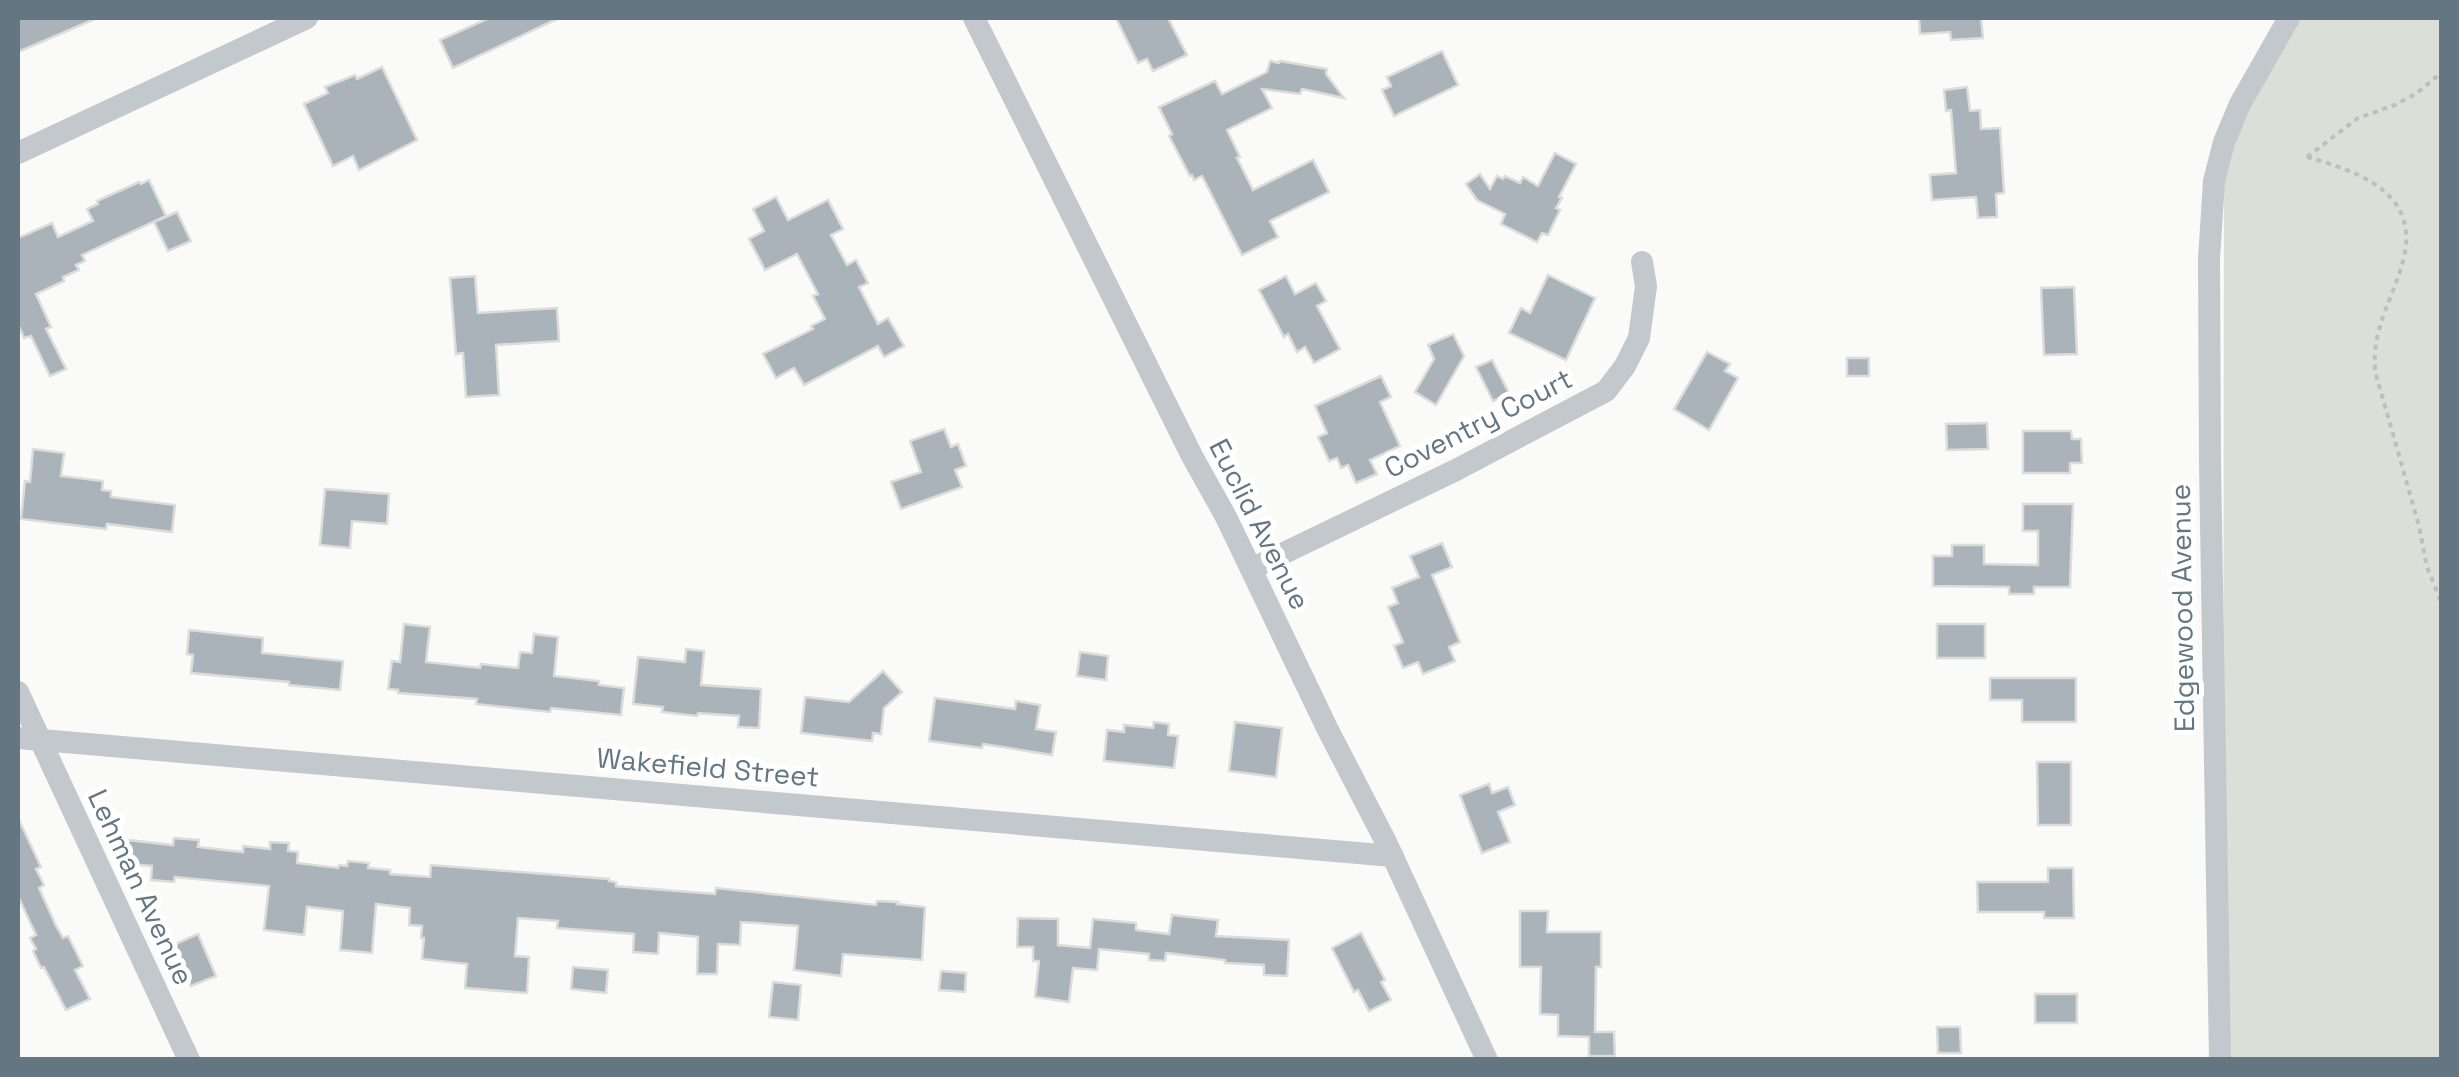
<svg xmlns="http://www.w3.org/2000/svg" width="2459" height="1077" font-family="'Space Grotesk',sans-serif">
<rect width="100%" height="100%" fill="#fafaf8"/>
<polygon fill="#dadfd7" points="2299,18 2441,18 2441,1059 2223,1060 2224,142"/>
<g fill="#aab3b9" stroke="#dcdcda" stroke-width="2.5">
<polygon points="18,18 97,18 18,52"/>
<polygon points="489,18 559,18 453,68 440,40"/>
<polygon points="1116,18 1168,18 1187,55 1153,71 1147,59 1138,63"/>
<polygon points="1919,18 1981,18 1983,38 1951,40 1950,32 1920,34"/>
<polygon points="1442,51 1458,85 1394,116 1382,90 1391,86 1387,77"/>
<polygon points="1270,61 1279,63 1280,61 1327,69 1326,74 1344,98 1302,89 1300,94 1262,89 1272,108 1227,130 1240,157 1237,158 1253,190 1313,160 1329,192 1270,221 1278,237 1242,255 1202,176 1194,180 1192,175 1190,176 1169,136 1172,134 1159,107 1215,81 1222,94 1267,72"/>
<polygon points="382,67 417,140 359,170 353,156 333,166 304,104 328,93 325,87 355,75 357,79"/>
<polygon points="1967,87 1970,111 1980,110 1981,129 2000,128 2004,193 1996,194 1997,217 1978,218 1976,197 1932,200 1930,175 1956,173 1951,110 1946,111 1944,90"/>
<polygon points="1555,153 1576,164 1559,197 1562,198 1556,208 1560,210 1548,235 1542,233 1537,242 1501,224 1505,214 1477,200 1466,184 1480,174 1490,189 1497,176 1503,179 1505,176 1520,183 1523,177 1538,186"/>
<polygon points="149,180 166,216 82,255 85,261 76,265 79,270 63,277 64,281 36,294 51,327 46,329 66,369 50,376 31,336 24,338 18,324 18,238 52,223 58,237 93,221 87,209 98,204 97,201 139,182 141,184"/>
<polygon points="776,197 788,220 828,200 843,229 831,235 847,265 856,260 868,283 859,287 878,324 888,318 904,346 884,357 878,346 804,385 794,368 776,378 763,354 813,329 811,326 825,319 813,296 818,294 797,254 765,270 749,239 764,231 753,209"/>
<polygon points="177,212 191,241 168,251 154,222"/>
<polygon points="1548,275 1595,298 1566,360 1509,333 1521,308 1530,313"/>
<polygon points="475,276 478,313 557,308 559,341 496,345 499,395 466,397 463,353 456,354 450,278"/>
<polygon points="1286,276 1295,294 1316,283 1326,301 1317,306 1340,349 1314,363 1305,347 1297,352 1288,334 1284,337 1259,290"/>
<polygon points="2074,287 2077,354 2044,355 2041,288"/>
<polygon points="1453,334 1464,356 1436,405 1415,392 1434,359 1428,345"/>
<polygon points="1707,352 1730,364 1725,371 1738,378 1709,430 1674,409"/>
<rect x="1847" y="358" width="22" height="18"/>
<polygon points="1492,360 1509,393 1493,401 1476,367"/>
<polygon points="1381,376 1391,397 1380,402 1400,446 1370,460 1377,474 1356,483 1348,465 1341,468 1337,458 1329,461 1318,437 1327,433 1315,406"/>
<polygon points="1987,423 1988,449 1947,450 1946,424"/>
<polygon points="944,429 951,447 958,444 966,466 955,470 962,487 901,509 891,482 921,472 910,441"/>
<polygon points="2023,431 2071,431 2072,439 2081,439 2082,463 2070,463 2070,473 2023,473"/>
<polygon points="33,449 64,453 61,476 103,481 102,490 111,491 111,497 175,505 172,532 107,524 106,529 21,519 25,481 30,482"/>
<polygon points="325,489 389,494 387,524 352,521 350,548 320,545"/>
<polygon points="2023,504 2073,504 2070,587 2034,587 2034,594 2009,594 2009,587 1933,586 1933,556 1952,556 1952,545 1984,545 1984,564 2038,565 2038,531 2023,531"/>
<polygon points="1442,543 1452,567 1432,575 1460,642 1449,647 1455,661 1423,674 1418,662 1403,668 1394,646 1403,642 1388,607 1398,603 1392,588 1419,577 1410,556"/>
<polygon points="404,624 430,627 426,662 480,668 481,664 518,668 520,652 532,653 534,634 558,637 554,676 599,681 599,685 624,688 621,715 551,708 550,712 476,704 477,699 398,693 398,690 388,689 392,661 400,662"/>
<rect x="1937" y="624" width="48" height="34"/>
<polygon points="189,630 263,638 262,653 343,661 340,690 289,685 289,682 191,673 193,655 187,654"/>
<polygon points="686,649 704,651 701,685 761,689 759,728 738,727 739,716 698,713 697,716 662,712 663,707 633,704 638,657 685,662"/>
<polygon points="1080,652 1108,656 1106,680 1077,676"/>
<polygon points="883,671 902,692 884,708 881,734 873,733 872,741 801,733 805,697 849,702"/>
<polygon points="1990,678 2076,678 2076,722 2022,722 2022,700 1990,700"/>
<polygon points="935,698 1015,709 1016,701 1040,705 1036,729 1056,732 1052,755 983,744 982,748 929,741"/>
<polygon points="1154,722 1169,724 1168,735 1178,736 1174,768 1104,761 1107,730 1124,732 1124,725 1153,728"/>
<polygon points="1235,722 1282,728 1276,777 1229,771"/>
<polygon points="2037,762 2071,762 2071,825 2038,825"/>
<polygon points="1489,784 1492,793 1508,787 1515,805 1498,812 1510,842 1482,853 1460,795"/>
<polygon points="18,818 41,867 36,869 44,885 39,888 56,926 63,938 68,936 83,966 75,970 90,999 66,1010 44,967 41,968 33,951 36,949 30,938 36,935 18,896"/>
<polygon points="174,838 199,840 198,847 243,852 243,846 270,849 270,842 289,843 288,851 298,852 297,863 338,868 339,865 347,866 348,861 369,863 368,868 390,870 390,874 430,877 431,865 609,879 609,881 616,882 616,886 715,894 716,888 876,905 877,901 898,902 897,904 925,907 922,960 843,954 841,976 794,970 798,926 741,922 740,945 718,944 717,974 697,974 698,937 659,933 658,954 633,952 634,934 557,928 558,921 518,918 515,956 529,957 527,993 465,988 467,964 422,959 424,938 421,938 422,926 409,925 410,908 376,904 372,953 340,950 343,911 307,907 304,935 264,930 269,886 175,877 174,882 151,880 152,866 126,864 128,840 173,845"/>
<polygon points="2048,868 2073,868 2074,918 2044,918 2044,912 1978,912 1977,882 2048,882"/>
<polygon points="1520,911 1548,911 1547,932 1601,932 1601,967 1596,967 1595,1032 1614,1032 1615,1056 1589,1056 1589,1037 1558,1036 1558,1015 1540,1014 1541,967 1520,967"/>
<polygon points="1172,915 1218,920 1216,936 1289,940 1287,976 1264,975 1264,965 1225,963 1225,960 1166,953 1165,961 1149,960 1149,954 1099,949 1097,970 1073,968 1069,1002 1035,997 1039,961 1033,961 1033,947 1017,947 1018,918 1058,919 1058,945 1090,948 1093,919 1136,923 1136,930 1169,934"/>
<polygon points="1361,933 1385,980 1381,982 1391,1000 1369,1011 1358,990 1354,992 1332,948"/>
<polygon points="198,934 216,976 191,986 173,945"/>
<polygon points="573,967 608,970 606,993 571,989"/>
<polygon points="941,971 966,973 965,992 939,990"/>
<polygon points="773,982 801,985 798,1020 769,1017"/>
<rect x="2035" y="994" width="42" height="29"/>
<polygon points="1937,1027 1960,1027 1961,1053 1938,1053"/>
</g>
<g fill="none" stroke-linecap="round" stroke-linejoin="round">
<g stroke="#bbbfc2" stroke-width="4" stroke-dasharray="5 5" stroke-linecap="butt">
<path d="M2307,157c49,14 112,34 97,100 -10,42 -32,67 -29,114l44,155 8,41 15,37"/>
<polyline points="2307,157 2358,118 2395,105 2417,93 2442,72"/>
</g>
<g stroke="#c3c8cc" stroke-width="22">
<polyline points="974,18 1192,456 1226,517 1327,728 1386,842 1487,1060"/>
<polyline points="18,153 307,18"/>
<polyline points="1251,569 1456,470 1606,391 1625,366 1639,338 1646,286 1642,262"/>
<polyline points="18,692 189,1060"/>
<polyline points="18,738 1393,856"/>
<polyline points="2220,1060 2210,463 2209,259 2214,181 2224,142 2240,104 2289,18"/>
</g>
</g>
<g text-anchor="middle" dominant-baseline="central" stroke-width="10" stroke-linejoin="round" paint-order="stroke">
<g font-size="28" fill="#657683" stroke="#fff">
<text transform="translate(1478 423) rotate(-27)">Coventry Court</text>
<text transform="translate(1260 524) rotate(63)">Euclid Avenue</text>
<text transform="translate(2182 608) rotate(-91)">Edgewood Avenue</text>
<text transform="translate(708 767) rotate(5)">Wakefield Street</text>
<text transform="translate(141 887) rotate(65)">Lehman Avenue</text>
</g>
</g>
<rect width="2459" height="1077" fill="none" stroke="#657683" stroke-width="40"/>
</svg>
